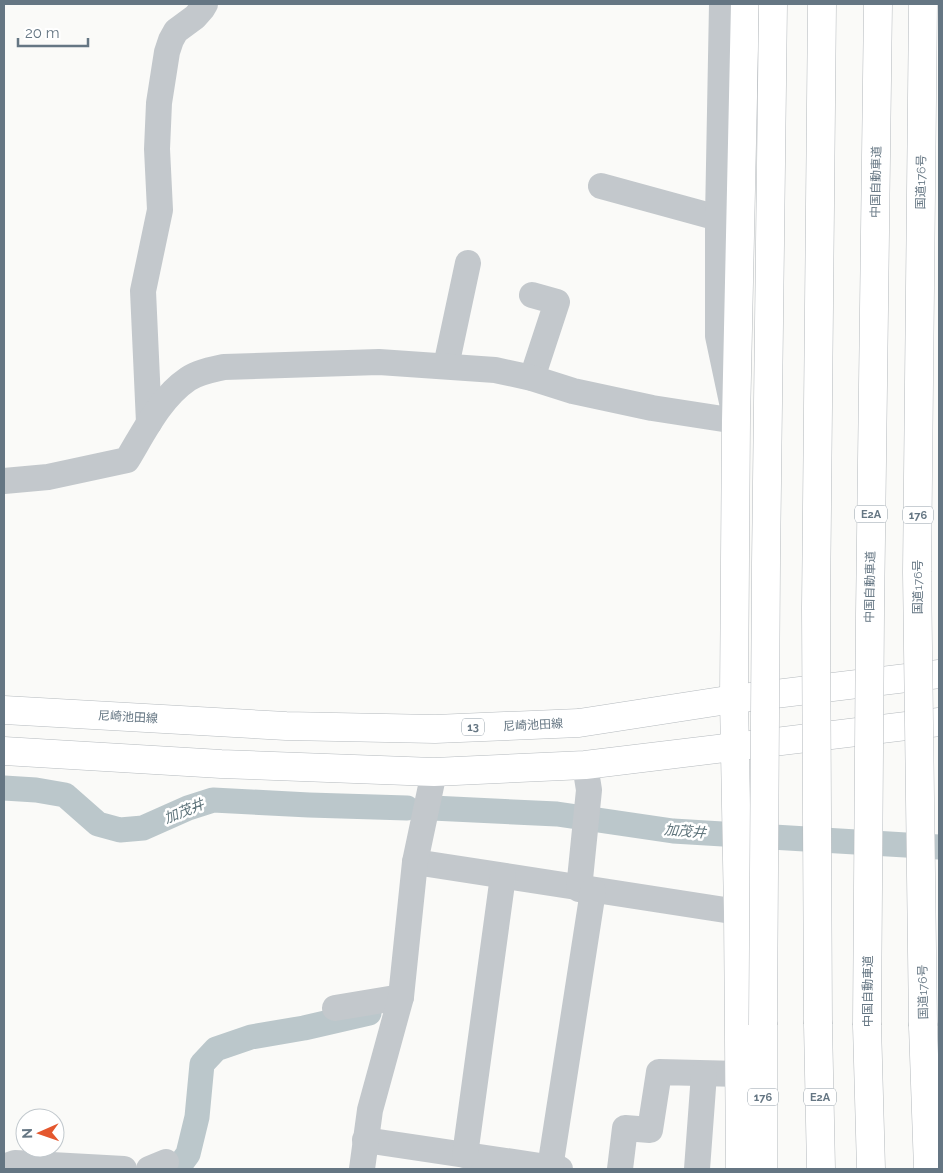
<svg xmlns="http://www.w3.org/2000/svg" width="943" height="1173" font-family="Raleway,'Noto Sans JP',sans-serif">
<rect width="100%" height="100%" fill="#fafaf8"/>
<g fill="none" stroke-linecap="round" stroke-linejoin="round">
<g stroke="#bbc7cb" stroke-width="25">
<polyline points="4,788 36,790 65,795 98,824 120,830 143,828 188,808 213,800 309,805 407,808"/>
<polyline points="432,808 557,814 673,831 939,847"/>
<polyline points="177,1169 188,1154 197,1117 202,1064 216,1049 251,1037 304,1028 369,1013"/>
</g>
<g stroke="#b5babe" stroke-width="29">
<g id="major">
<polyline points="4,710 286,726 435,729 579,723 734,699 939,674"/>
<polyline points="4,751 221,764 434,772 585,765 939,722"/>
</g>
</g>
<g stroke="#b4b9bd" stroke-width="29">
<g id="highway">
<polyline points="818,1024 821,1169"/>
<polyline points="867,1025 871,1169"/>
<polyline points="923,1026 928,1169"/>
<polyline points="740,1169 738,912 734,699 736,421 745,4"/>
<polyline points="763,1169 763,1025"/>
</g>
</g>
<g stroke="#c3c8cc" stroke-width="26">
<polyline points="601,186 718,218"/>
<polyline points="532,295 557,302 532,378"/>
<polyline points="446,366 468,263"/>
<polyline points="149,423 143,291 160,210 157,149 159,103 167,52 171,40 176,31 195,17 202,9 205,4"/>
<path d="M4,481l44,-4 79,-17c17,-28 33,-62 61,-81 10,-7 23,-9 36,-12l155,-5 116,8 37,8 41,13 79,17 84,13 -18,-85v-118l4,-214"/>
<polyline points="415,862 738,912"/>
<polyline points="579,889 589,790 585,765"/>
<polyline points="335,1008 401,997"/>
<polyline points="365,1140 560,1169"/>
<polyline points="465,1155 503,876"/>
<polyline points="4,1167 15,1163 124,1169"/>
<polyline points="550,1168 593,891"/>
<polyline points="149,1169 166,1162"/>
<polyline points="362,1169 370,1110 401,997 415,862 434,772"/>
<polyline points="620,1169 625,1128 650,1130 659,1072 740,1074"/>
<polyline points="697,1169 704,1074"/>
</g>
<use href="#major" stroke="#fff" stroke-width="28"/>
<use href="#highway" stroke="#fff" stroke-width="28"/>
<g stroke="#b4b9bd" stroke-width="29" stroke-linecap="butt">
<g id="highway-bridge">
<polyline points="923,4 917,572 923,1026"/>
<polyline points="818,1024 816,608 822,4"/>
<polyline points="763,1025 766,563 773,4"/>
<polyline points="867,1025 870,614 878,4"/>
</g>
</g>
<use href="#highway-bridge" stroke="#fff" stroke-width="28"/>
</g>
<g text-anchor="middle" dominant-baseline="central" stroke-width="5" stroke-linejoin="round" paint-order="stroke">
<g fill="#fff" stroke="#939fa8" stroke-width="1">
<rect x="855" y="505.5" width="32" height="17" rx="4"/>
<rect x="903" y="506.5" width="30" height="17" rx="4"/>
<rect x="462" y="718.5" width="22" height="17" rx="4"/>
<rect x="748" y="1088.5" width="30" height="17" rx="4"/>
<rect x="804" y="1088.5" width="32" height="17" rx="4"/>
</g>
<g font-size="11" font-weight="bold" fill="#657683">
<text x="871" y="514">E2A</text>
<text x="918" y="515">176</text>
<text x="473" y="727">13</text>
<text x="763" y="1097">176</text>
<text x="820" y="1097">E2A</text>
</g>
<g font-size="12" fill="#657683" stroke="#fff">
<text transform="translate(876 182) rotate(-89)">中国自動車道</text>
<text transform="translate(921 182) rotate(-89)">国道176号</text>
<text transform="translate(870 587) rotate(-89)">中国自動車道</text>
<text transform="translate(918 587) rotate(-90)">国道176号</text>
<text transform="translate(128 717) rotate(3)">尼崎池田線</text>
<text transform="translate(533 725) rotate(-3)">尼崎池田線</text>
<text transform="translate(868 991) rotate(-90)">中国自動車道</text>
<text transform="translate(923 992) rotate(-91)">国道176号</text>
</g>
<g font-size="14" font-style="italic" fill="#60757c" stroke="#fff">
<text transform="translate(184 811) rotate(-22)">加茂井</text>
<text transform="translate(685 831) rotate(5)">加茂井</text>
</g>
</g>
<rect width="943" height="1173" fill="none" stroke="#657683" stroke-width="10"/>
<g transform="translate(40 1133) rotate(268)"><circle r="24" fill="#ffffff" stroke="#c1c8cd"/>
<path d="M0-4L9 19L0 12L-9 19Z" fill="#e4572e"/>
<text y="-8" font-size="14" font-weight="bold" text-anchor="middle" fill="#657683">N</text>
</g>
<path d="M18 38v8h70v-8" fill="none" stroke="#657683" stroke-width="2.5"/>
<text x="25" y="38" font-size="15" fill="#657683" stroke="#ffffff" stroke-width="4" paint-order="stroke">20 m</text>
</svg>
